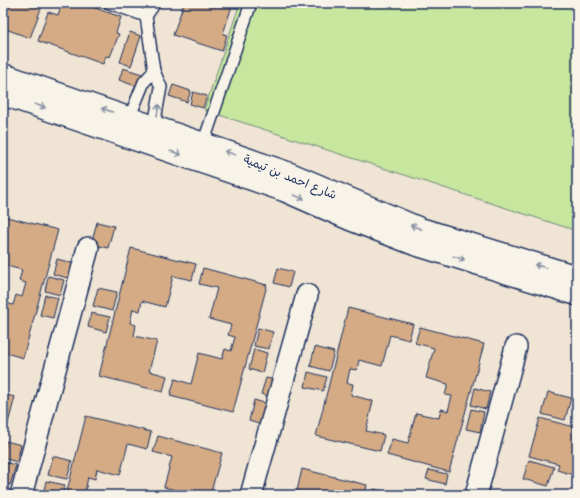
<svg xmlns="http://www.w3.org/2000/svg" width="580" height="498" font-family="'Shantell Sans','Playpen Sans Arabic',sans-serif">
<rect width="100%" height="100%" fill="#f0e5d4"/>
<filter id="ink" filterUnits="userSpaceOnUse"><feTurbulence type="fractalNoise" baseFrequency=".025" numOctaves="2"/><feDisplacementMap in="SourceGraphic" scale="8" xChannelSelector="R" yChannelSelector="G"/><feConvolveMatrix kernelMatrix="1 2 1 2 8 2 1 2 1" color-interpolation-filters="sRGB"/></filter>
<g filter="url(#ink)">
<polygon fill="#c7e69e" stroke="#718a7e" points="240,3 577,3 577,231 204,110"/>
<g fill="#d4ab85" stroke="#1b2f5e">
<polygon points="3,3 43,3 30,38 3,28"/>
<polygon points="62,3 81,3 121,17 116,33 119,34 110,57 106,56 103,64 38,41 48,12 58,15"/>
<polygon points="184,3 238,3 236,8 232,6 223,34 227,35 222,51 173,35"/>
<polygon points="130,32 141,36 131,66 120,62"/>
<polygon points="123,68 142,74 138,87 119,80"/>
<polygon points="173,85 191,91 187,102 169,96"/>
<polygon points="193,92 207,96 203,108 190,104"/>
<polygon points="3,216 58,230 23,358 3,352 3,302 13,305 16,295 22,297 26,283 19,281 22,270 3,265 3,251 8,234 3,233"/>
<polygon points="97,222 114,226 108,248 91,244"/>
<polygon points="131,248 196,264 192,280 173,276 165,307 142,301 140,311 133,309 130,323 136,325 134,336 157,341 149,371 167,376 163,392 99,376"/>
<polygon points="57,259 79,265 75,280 53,274"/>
<polygon points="203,268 267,285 233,412 170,396 175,379 191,384 199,353 222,359 225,349 231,351 235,337 228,335 231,325 209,319 217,288 199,284"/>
<polygon points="278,268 293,272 289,287 274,283"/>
<polygon points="48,276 64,280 60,295 45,291"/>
<polygon points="98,288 117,292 112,311 93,306"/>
<polygon points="45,295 58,298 53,318 40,315"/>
<polygon points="348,308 413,324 409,340 390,335 382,366 359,360 357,370 350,369 347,383 353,384 351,395 373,401 366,431 384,435 380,451 316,436"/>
<polygon points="91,313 110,317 106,332 88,327"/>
<polygon points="420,327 484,344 449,472 387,455 392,439 408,443 416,413 439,418 441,409 448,411 452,396 445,395 448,384 426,378 434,348 415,343"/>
<polygon points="258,328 273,332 269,349 254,346"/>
<polygon points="315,347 334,352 329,371 310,366"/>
<polygon points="254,349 267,353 262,373 249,369"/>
<polygon points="308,372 327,377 323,391 305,387"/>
<polygon points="266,378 275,380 271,397 261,394"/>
<polygon points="475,388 490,392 486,409 471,405"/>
<polygon points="548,392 571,398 565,420 542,414"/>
<polygon points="3,394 15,397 3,442"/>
<polygon points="254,400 268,404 262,425 249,421"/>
<polygon points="471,409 484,412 480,432 466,429"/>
<polygon points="86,416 151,432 147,449 128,444 120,475 97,469 95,479 88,477 85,492 91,493 91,495 66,495"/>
<polygon points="540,418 577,428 577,459 573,475 557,470 559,464 529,456"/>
<polygon points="158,436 222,453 210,495 186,495 186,493 164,487 172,457 153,452"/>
<polygon points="6,441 21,445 17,462 3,458"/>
<polygon points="53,456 72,461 67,479 48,475"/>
<polygon points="529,460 554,467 548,486 523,479"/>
<polygon points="3,462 16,465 10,485 3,483"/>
<polygon points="302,469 367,485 365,495 296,495"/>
<polygon points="429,470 447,474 445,484 426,479"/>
<polygon points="46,481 65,485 62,495 43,495"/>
<polygon points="374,489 397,495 372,495"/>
</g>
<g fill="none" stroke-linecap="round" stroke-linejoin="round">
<g stroke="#1b2f5e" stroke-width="14">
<g id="service">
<polyline points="109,3 146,16"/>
<polyline points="128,121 144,82 154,71"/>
<polyline points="153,131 161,87 154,71 146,16 155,3"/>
<polyline points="203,144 251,3"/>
</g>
</g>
<g stroke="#1b2f5e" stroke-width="24">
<g id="minor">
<polyline points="21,495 88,248"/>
<polyline points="251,495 307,295"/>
<polyline points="476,495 516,347"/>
</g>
</g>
<g stroke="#1b2f5e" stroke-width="25">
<g id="tertiary">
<polyline points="3,75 290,174 420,229 577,277"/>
<polyline points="3,94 284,190 350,219 415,244 577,294"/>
</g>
</g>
<use href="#service" stroke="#f7f3e8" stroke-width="11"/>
<use href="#minor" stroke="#f7f3e8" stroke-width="21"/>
<use href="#tertiary" stroke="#f7f3e8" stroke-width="22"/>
</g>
<defs><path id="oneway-shaft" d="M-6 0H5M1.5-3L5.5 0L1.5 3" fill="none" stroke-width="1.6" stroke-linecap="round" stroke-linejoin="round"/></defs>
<g stroke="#8991a3">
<use href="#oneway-shaft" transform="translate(40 106) rotate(19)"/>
<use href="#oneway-shaft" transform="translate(107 110) rotate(-161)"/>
<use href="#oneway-shaft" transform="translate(158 110) rotate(-80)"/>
<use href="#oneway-shaft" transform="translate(176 153) rotate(19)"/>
<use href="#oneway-shaft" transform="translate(230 153) rotate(-161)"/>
<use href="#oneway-shaft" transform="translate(299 197) rotate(23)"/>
<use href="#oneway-shaft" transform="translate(416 227) rotate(-159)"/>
<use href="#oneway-shaft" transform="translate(459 258) rotate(18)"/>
<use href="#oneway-shaft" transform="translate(540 266) rotate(-164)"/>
</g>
</g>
<g text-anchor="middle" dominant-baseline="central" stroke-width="4" stroke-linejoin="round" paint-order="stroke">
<g font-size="12" fill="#1b2f5e" stroke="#f7f3e8">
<text transform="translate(290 177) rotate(22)">شارع احمد بن تيمية</text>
</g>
</g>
<rect width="580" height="498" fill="none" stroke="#f7f3e8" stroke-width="16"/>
<rect x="8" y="8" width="564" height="482" fill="none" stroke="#1b2f5e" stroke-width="1.5" filter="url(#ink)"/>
</svg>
